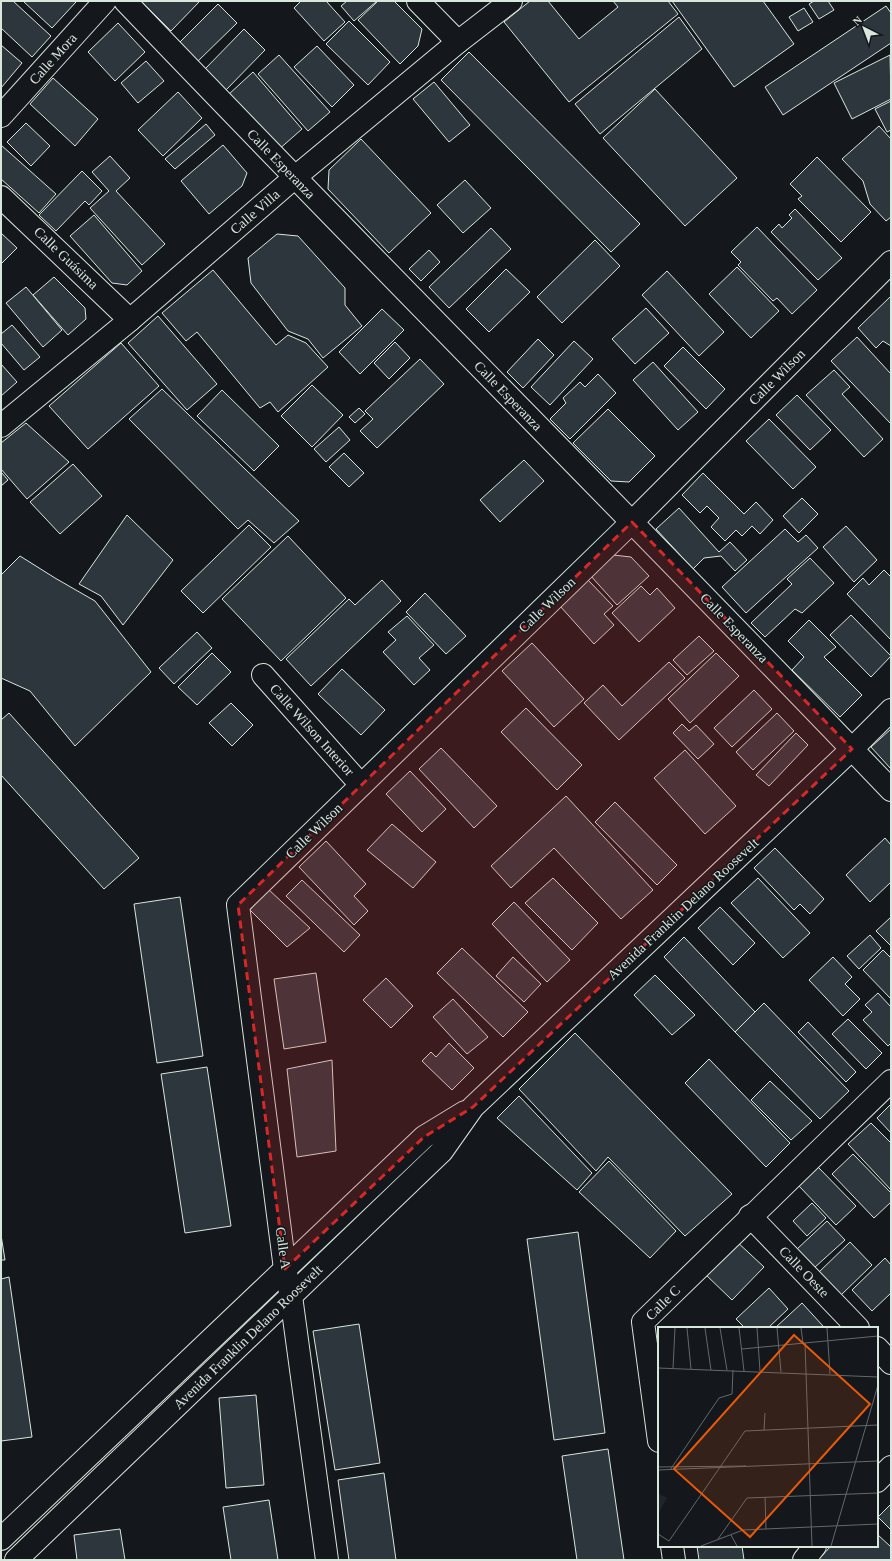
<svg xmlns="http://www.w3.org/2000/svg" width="892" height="1561" font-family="'Times New Roman',serif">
<rect width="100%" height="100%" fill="#14181c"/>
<g fill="#2c363c" stroke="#d8e6dc">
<polygon points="1,1 13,1 51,36 32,57 1,28"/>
<polygon points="23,1 74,1 76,2 52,28"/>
<polygon points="141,1 200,1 171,31"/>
<polygon points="301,1 326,1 345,22 324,41 294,8"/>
<polygon points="347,1 377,1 354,21 341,6"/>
<polygon points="378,1 394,1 422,29 418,46 400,64 358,20"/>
<polygon points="530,1 548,1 579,39 618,7 613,1 668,1 678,14 569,102 504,22"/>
<polygon points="672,1 763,1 794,44 734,87"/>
<polygon points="814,1 828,1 834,10 819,19 809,4"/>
<polygon points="218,4 237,23 196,63 178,44"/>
<polygon points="886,6 891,13 891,43 783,115 765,87"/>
<polygon points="804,8 813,22 798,31 789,17"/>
<polygon points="679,17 702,49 600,134 575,104"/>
<polygon points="349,21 390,62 368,85 326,44"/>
<polygon points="118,23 145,52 115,81 88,52"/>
<polygon points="244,29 265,50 225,91 204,70"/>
<polygon points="1,45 22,63 1,88"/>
<polygon points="317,46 354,85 332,107 294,67"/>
<polygon points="469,52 640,224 611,252 441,80"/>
<polygon points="279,55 330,112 308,131 258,74"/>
<polygon points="890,55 891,99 852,119 834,83"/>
<polygon points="146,61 164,81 138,103 121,83"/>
<polygon points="253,72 302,129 277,151 228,95"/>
<polygon points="53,78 98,119 75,146 30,104"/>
<polygon points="434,82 470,125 449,142 413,99"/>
<polygon points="655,89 737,178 685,226 603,138"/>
<polygon points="178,92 202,118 163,156 138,130"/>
<polygon points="891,101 891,130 887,132 875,109"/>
<polygon points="26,123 50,146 31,166 7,142"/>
<polygon points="206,124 215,135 175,169 165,159"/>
<polygon points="879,126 891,139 891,217 886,221 870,204 863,181 842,159"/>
<polygon points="361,139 431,213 389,253 328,189 329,170"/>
<polygon points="1,145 56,194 39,213 1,179"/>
<polygon points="223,145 247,173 242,186 209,214 181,181"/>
<polygon points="110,156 130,178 116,191 165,244 142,265 90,208 109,191 92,172"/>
<polygon points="817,157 871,212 841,242 798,199 802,196 790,184"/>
<polygon points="82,171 102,191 89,205 85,201 56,231 39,215"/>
<polygon points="465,180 491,208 463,233 437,205"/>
<polygon points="795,209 842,258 818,280 771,232 779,224 782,228 792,218 789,215"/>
<polygon points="94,215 142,271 127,285 112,283 70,236"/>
<polygon points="757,227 817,290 792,314 777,298 773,301 738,265 741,262 731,252"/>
<polygon points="491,228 511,249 449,308 429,287"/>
<polygon points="1,233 17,248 1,264"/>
<polygon points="277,234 298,236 345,288 345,305 362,326 323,358 308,339 288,331 251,283 248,258"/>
<polygon points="595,240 620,266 562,323 537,297"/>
<polygon points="429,250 440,262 421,281 409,269"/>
<polygon points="737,267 779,311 751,338 709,294"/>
<polygon points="506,269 530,292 489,332 466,309"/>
<polygon points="213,270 276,345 288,335 306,343 328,367 278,412 270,402 260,408 197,332 186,341 162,313"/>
<polygon points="667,271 724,332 699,356 642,295"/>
<polygon points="54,277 85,308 86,319 68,335 33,295"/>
<polygon points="26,287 62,330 43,347 6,303"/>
<polygon points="891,296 891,346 883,341 876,348 858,328"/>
<polygon points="646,308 669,333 635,364 612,339"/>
<polygon points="382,309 404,330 360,374 339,352"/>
<polygon points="158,316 217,384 187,410 128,343"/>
<polygon points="12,325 40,357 24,370 1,343 1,334"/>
<polygon points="857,337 891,374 891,424 831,361"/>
<polygon points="538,339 554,355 523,388 507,372"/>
<polygon points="574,341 593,359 550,405 531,387"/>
<polygon points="395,342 410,358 389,379 374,363"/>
<polygon points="121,343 159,386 88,449 49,406"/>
<polygon points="683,347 725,389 706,409 664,366"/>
<polygon points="420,359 444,384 377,448 360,431 373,419 365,411"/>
<polygon points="653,362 698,412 678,430 633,380"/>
<polygon points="1,364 17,382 1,396"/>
<polygon points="834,370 850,387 842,394 883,439 864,457 806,395"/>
<polygon points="598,374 616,393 570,439 550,419 566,403 563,398 580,382 585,387"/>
<polygon points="312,385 343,415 312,447 281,416"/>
<polygon points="162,389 299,521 274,543 248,520 238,529 129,419"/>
<polygon points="222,390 279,446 254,471 197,416"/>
<polygon points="797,395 831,430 810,450 776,415"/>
<polygon points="359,408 365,414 355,423 349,417"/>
<polygon points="608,409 655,456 629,482 611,481 573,443"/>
<polygon points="769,419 816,467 793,489 746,441"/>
<polygon points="26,423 69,462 27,499 1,469 1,443"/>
<polygon points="339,427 350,440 326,462 314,449"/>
<polygon points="344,453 364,473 349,487 329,467"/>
<polygon points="524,460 544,481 500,522 480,500"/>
<polygon points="73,464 102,496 60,534 30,502"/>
<polygon points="1,472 8,480 1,486"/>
<polygon points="703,473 744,514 756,502 773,520 760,534 752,526 742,536 736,530 725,541 711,527 719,518 707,506 700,513 682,495"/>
<polygon points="802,498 818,514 799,533 783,516"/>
<polygon points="679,508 719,552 730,542 747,560 735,571 721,556 704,558 693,569 656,529"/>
<polygon points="127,515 173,560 123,625 101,596 79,584"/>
<polygon points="249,525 271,547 203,613 181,591"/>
<polygon points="846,526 877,560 854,582 823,547"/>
<polygon points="785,529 798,542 806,535 818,548 746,613 722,587"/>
<polygon points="288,536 346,598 281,661 222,599"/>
<polygon points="613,555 631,557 649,576 617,605 590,575"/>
<polygon points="20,556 55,578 95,601 151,672 75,746 30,691 1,678 1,575"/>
<polygon points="810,558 834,583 802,613 795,609 765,637 751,623 792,584 787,579"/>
<polygon points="884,570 891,577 891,640 847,594 863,578 869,585"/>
<polygon points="382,580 401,601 311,686 286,659 349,599 355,605"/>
<polygon points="588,580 613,606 604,614 614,625 594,644 560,606"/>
<polygon points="641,586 650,595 657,588 675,608 639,642 612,613"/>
<polygon points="425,593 466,636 446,654 406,612"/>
<polygon points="851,615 891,656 871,677 830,635"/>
<polygon points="407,616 434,645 419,658 430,670 414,685 383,652 396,640 388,632"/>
<polygon points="809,620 836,647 824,657 862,695 840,717 792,670 804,657 788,641"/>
<polygon points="197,632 212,648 174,684 159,668"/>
<polygon points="699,636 714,651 687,675 673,660"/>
<polygon points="532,643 584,699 554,727 502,671"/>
<polygon points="212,653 231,672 197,705 178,687"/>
<polygon points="716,653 739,676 690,723 668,699"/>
<polygon points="669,662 685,678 619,740 584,703 603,685 622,706"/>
<polygon points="342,669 385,710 361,735 318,694"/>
<polygon points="754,690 772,709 732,747 714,728"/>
<polygon points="231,703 253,725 232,746 209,723"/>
<polygon points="526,708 582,765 557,790 501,732"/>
<polygon points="9,713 139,858 104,889 1,775 1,720"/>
<polygon points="777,713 794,731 753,770 736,752"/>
<polygon points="682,724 689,731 696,725 714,744 698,759 673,733"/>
<polygon points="891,729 891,769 871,747"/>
<polygon points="796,733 808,745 769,786 756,775"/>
<polygon points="441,748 497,806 474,828 419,769"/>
<polygon points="685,750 736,806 705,834 654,778"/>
<polygon points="410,771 446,809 422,832 386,794"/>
<polygon points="566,796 653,890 621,919 554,848 511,888 491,866"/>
<polygon points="615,802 677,865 657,885 595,822"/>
<polygon points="392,824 436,862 413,888 367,850"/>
<polygon points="885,838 891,845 891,882 870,902 846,875"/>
<polygon points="326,841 366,884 354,896 368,911 354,925 299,867"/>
<polygon points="775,848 824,899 810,914 800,904 794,910 754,868"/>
<polygon points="553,878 598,923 572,950 525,903"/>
<polygon points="758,878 810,933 783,958 731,903"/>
<polygon points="302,880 360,935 344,952 286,896"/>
<polygon points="268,889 310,928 287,947 250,910"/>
<polygon points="180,897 203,1056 157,1063 134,904"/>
<polygon points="514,902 570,960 547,982 492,924"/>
<polygon points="720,907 755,943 733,965 698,928"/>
<polygon points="891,917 891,946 876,931"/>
<polygon points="870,935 881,948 859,969 847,956"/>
<polygon points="684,937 755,1012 735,1032 664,957"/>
<polygon points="462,948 528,1012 503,1037 437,973"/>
<polygon points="883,950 891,958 891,999 863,970"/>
<polygon points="513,957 541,984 524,1002 496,976"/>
<polygon points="833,957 852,977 845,984 860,999 843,1016 809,980"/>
<polygon points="316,973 326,1042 284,1049 274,979"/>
<polygon points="655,975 695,1015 672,1035 634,995"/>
<polygon points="386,978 413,1006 391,1028 363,1000"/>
<polygon points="878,993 891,1007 891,1043 888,1046 863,1020 872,1012 865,1005"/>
<polygon points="453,999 488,1037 467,1054 433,1017"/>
<polygon points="764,1003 849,1091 820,1119 735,1032"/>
<polygon points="848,1019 882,1053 866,1069 832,1034"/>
<polygon points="808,1022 856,1072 846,1082 798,1032"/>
<polygon points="575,1033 732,1194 685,1236 608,1157 596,1171 519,1089"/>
<polygon points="449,1043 474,1068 452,1090 422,1061 431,1052 436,1057"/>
<polygon points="709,1059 790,1143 766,1167 685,1083"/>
<polygon points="332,1060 336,1151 297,1157 287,1069"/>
<polygon points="207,1067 231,1226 185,1233 161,1074"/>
<polygon points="770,1081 812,1121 791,1140 751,1100"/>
<polygon points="519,1096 592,1173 577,1190 497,1118"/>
<polygon points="891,1104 891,1133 877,1118"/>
<polygon points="871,1123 891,1143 891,1190 848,1144"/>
<polygon points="853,1154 891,1193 891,1202 874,1218 832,1174"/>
<polygon points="609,1161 676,1231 650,1258 579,1192"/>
<polygon points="818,1167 856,1206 836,1225 799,1186"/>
<polygon points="812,1203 826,1218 807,1236 793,1221"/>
<polygon points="827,1221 845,1240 814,1268 796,1250"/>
<polygon points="578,1232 605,1433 554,1440 527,1239"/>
<polygon points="1,1235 5,1260 1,1260"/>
<polygon points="735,1240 764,1267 732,1300 704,1273"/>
<polygon points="850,1242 872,1265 840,1296 818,1273"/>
<polygon points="885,1258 891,1265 891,1293 872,1311 852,1290"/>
<polygon points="9,1277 32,1437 1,1441 1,1279"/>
<polygon points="769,1288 788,1309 768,1328 745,1328 736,1319"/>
<polygon points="802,1303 823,1326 821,1328 775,1328"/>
<polygon points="359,1324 380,1463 335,1470 313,1331"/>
<polygon points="256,1395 264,1485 226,1488 219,1398"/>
<polygon points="608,1449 624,1560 577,1560 562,1456"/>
<polygon points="384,1473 396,1560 349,1560 338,1480"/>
<polygon points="269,1500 278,1560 231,1560 223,1507"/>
<polygon points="891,1504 891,1530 878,1517"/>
<polygon points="120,1529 125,1560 77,1560 74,1535"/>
<polygon points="877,1534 891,1547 891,1560 818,1560 831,1546 877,1546"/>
<polygon points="697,1546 742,1546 744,1560 699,1560"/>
</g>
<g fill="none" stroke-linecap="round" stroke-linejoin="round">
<g stroke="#d8e6dc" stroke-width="24">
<g id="minor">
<path d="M125,1c253,265 513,524 766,789"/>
<polyline points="418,1 458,42"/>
<polyline points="1,116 105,1"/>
<polyline points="1,197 130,320"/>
<polyline points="263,675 361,785"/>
<polyline points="750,1216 858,1328"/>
<polyline points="877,1348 891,1363"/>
<polyline points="659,1441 643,1322 891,1081"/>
<polyline points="877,1481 891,1467"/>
<polyline points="1,1539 424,1137 465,1112"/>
<polyline points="672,1546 674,1560"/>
<polyline points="16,1560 442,1151 473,1107 852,749 891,710"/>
<polyline points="327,1560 291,1296 285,1269 238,905 632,522 891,262"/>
<polyline points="804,1560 815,1546"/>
</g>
</g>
<g stroke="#d8e6dc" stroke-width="24">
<polyline id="primary" points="1,426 130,320 294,178 458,42 511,1"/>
</g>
<use href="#minor" stroke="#14181c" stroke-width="22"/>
<use href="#primary" stroke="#14181c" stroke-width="22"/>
</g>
<path fill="#d62828" fill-opacity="0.2" stroke="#d62828" stroke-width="3" stroke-dasharray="8 5" stroke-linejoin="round" d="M632,522l220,227 -379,358 -49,30 -139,132 -47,-364z"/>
<g text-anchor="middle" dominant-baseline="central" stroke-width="3" stroke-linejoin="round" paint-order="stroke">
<g font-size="14" fill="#d8e6dc" stroke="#14181c">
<text transform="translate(53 59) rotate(-48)">Calle Mora</text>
<text transform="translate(281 164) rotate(46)">Calle Esperanza</text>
<text transform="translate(255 212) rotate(-41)">Calle Villa</text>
<text transform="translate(66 258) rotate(44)">Calle Guásima</text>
<text transform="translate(777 377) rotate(-45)">Calle Wilson</text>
<text transform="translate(508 396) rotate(46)">Calle Esperanza</text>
<text transform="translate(547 605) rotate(-44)">Calle Wilson</text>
<text transform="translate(734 628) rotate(46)">Calle Esperanza</text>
<text transform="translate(312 730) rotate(48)">Calle Wilson Interior</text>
<text transform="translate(314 831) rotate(-44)">Calle Wilson</text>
<text transform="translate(683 909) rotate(-43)">Avenida Franklin Delano Roosevelt</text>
<text transform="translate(283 1248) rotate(82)">Calle A</text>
<text transform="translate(804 1272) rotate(46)">Calle Oeste</text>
<text transform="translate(663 1303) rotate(-45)">Calle C</text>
<text transform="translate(248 1337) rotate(-44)">Avenida Franklin Delano Roosevelt</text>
</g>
</g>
<g transform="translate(658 1327)">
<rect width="220" height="220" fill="#14181c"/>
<path d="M0,166l9,5 -9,16z" fill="#202428"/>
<path fill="none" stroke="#626a69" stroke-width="1" d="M29,1l4,41M47,1l6,42M62,1l7,42M81,1l5,43M99,1l3,43M119,1l4,44M143,1l2,15M169,1l3,46M147,16l7,203M84,22l136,-13M0,41l220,9M15,41l2,-40M106,103l1,-17M0,140l88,-1M0,143l220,-9M12,143l49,-72 13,-4 1,-24M107,170l1,32M0,207l11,7M73,208l6,11M60,212l29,-41 131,-5M11,214l76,-110 133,-6M43,219l42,-16 135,-6M173,219l47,-161"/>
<path fill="#e8590c" fill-opacity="0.15" stroke="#e8590c" stroke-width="2" d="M136,8l76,69 -120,133 -76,-68z"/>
<rect width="220" height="220" fill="none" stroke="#d8e6dc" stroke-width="2"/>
</g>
<rect width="892" height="1561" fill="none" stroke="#d8e6dc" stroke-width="4"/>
<g transform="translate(864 28) rotate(318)" stroke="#14181c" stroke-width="3" paint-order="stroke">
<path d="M0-3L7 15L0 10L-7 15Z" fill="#d8e6dc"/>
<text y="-6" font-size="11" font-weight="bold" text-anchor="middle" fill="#d8e6dc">N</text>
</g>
</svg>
